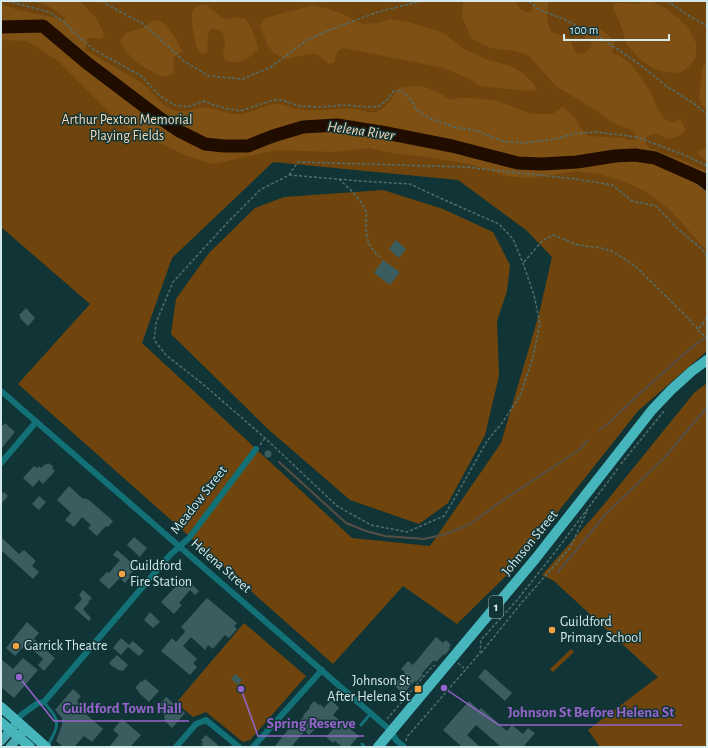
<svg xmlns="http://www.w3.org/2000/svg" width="708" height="748" font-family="'Alegreya Sans',sans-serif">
<rect width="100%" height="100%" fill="#113436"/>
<g fill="#6f450d" fill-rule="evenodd">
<path d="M1,1h706v350l-69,60 -127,160 -54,53 -54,-38 -70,78 -315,-280 72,-80 -89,-77zM273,162l185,18 68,50 26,27 -13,57 -38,129 -71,103 -78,-8 -210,-195 30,-85z"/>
<polygon points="383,190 443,209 493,232 510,265 507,291 497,321 499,376 485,435 448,503 419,524 350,500 269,430 171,334 176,299 209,253 255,208 284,197"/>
<polygon points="707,383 707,747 600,747 588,730 658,677 554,581 542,575 601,508 694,393"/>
<polygon points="244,623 306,676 250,740 243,742 206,712 193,717 176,703"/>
<polygon points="571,649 574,652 553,672 550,669"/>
</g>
<g fill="#7f5014">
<path d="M32,1h44l7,3 13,14 9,18 -5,3 -6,-1h-6l-3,11 4,3c18,11 38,21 55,33 10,8 17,21 30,25 11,4 22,-4 33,-2 12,1 23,8 36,6 10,-2 21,-9 32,-10 10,-1 19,6 29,6 15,2 31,-2 46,-1 8,0 18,5 27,3 9,-3 17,-17 22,-24 24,-4 31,-1 51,12l10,-2h15l22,3 35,13h20l11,-7 12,11 6,11 7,7 36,2 5,2h7l-1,-7 -8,-5 -10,-3 -11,-7 -14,-10 -36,-22 -28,-31 -13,-4 -25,-3 -19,-10 -9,-22 1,-13 2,-2h49l7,8 7,4 4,-2 1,-10h15l-1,20 4,11 19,6 2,7 4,9c10,-1 13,-2 16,-11l-7,-4 -3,-6 8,-8 11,4 14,12 -3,10 1,3 7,2 11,8 21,30 4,12 8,13 8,4 9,-4 4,11 -6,6 -10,3 -13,-5 -10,2 -1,8 5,4 37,14 20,10v79l-34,-38 -17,-14 -15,-10 -22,-9 -21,-6 -22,-3 -24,4 -25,3 -20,-2 -38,-12 -42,-7 -35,-4 -23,-5 -34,4 -59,-2 -63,14 -26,-8 -66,-32 -63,-63 -31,-20 -26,-1v-36l14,5 49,11 1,-2c-9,-9 -20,-14 -33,-17z"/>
<path d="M650,1l15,7 14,11 10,10 7,14v14l-8,10 -9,6 -12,-1 -13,-3 -12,-8 -15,-16 -10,-30 -4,-6 1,-5c6,-2 16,0 23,0 4,-1 9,-2 13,-3z"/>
<path d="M198,5h9l15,13 7,1 11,-2 6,2c6,10 10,19 12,30 -9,11 -19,16 -33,11l-2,-8 2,-7 -2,-12 -6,-4h-7c-3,7 -2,15 -3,23l-4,2 -5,-3 -1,-2 -5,-24v-13z"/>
<polygon points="314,5 341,13 363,24 377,23 390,19 408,22 444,33 464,49 488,60 511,66 525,75 534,84 537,90 527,91 480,86 468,78 440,67 344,48 338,50 335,57 334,62 329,64 317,54 309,54 287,59 274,53 268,46 260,26 265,18"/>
<path d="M154,20l7,1c9,9 16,18 21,30l-9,7 1,9 -1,7 -10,3c-19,-9 -32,-16 -43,-35 6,-13 11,-9 22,-14 4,-2 8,-5 12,-8z"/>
<polygon points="707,63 707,109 703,106 699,99 703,66"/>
<polygon points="707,146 707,162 697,153"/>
</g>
<polygon fill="#200d00" stroke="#574f46" points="674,166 707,176 707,192"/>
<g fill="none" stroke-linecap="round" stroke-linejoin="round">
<g stroke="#574f46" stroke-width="2">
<polyline points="599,430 609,423 638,395 691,348 707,336"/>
<polyline points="279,462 346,523 366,531 385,536 424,539 446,534 470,524 503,500 579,450 588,440"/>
<polyline points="558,572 605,515 665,457 707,407"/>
</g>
<polyline stroke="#200d00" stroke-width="13" points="1,27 43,26 87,63 157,116 179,131 205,144 224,146 248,146 273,136 303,127 337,125 381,132 452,146 518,163 542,164 577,162 615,156 635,155 655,158 707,181"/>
</g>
<g fill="#3b5d5f">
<polygon points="396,240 406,249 399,258 389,249"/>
<polygon points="383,260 400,272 390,285 374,273"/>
<polygon points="26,308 35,318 28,326 20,318 21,317 19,315"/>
<polygon points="5,423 15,432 1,449 1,427"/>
<circle cx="268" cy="454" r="3.5"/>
<polygon points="48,463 53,466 52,468 55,471 43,484 39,480 33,487 23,478 34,466 37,468 39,466 41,468 45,464 46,465"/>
<polygon points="69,486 83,499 84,498 89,500 113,521 108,527 106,526 103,529 97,536 88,528 91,525 82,517 74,527 65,520 71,513 57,500"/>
<polygon points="4,492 8,496 1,504 1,495"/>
<polygon points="39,496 46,502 39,510 32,504"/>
<polygon points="1,537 19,554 24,550 36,561 32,566 39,572 33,579 1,550"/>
<polygon points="134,537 147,548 140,557 127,545"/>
<polygon points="117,550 134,565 132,567 134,570 129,575 130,577 125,583 120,578 109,589 99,580 107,572 109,573 120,560 113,555"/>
<polygon points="181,577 182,578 183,578 188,581 199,591 195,595 190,590 179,603 182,605 174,614 161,602 176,586 174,584"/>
<polygon points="83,590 92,598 88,602 89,603 83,609 91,618 89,621 74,608 82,599 79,595"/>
<polygon points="207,598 237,623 234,626 237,629 229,638 225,635 213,649 208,645 205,650 191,637 183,646 197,659 193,663 197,667 190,675 161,651 172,638 176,642 184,633 185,631 181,627"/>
<polygon points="150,612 160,622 153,628 144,620"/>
<polygon points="27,622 39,633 34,639 55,658 44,671 38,665 43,659 26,644 15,656 6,648"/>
<polygon points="436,637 443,643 446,640 451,645 449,648 450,649 445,655 444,654 436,662 434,660 422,673 423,675 416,682 415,681 403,694 394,685 405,672 401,669 408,661 413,665"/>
<polygon points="121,638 129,645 133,641 144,651 139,656 128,647 121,655 113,648"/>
<polygon points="117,655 128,665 123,671 121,670 120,671 118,669 117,670 115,667 114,668 109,663"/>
<polygon points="23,658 38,670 14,698 1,687 1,659 13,669"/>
<polygon points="485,669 512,693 505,701 478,677"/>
<polygon points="235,674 242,680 238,685 231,679"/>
<polygon points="145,679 159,691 149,702 138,692 139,691 135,688 141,681 142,682"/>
<polygon points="73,689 81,696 77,701 82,707 80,709 103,729 92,742 84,736 74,747 63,747 56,741 62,725 62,718 55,710"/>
<polygon points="166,697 185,713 179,720 172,728 164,720 165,719 164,717 165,716 157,708"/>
<polygon points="314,701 319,705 320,704 324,708 330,701 332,701 339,708 333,715 359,736 349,747 342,747 335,741 333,743 326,737 334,728 325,719 309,735 305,731 291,747 274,747 291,726 293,728 304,716 303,715 310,708 309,707"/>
<polygon points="469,701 479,710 481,708 507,731 512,725 523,734 528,728 535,733 523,747 501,747 476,725 467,735 480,747 462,747 443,730"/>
<polygon points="122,719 141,735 130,747 109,747 119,735 113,730"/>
<polygon points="206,735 212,740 220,747 204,747 201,744 203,742 201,740"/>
</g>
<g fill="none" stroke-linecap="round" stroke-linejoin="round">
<g stroke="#516f70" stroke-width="1.5" stroke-dasharray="3 2" stroke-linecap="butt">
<polyline points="7,1 49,12 63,21 78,36 93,49 141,76 160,96 174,105 188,107 203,101 224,108 240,111 274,100 282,100 299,106 319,107 344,105 371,107 379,106 387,100 394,91 402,91 412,101 417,110 429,118 454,127 478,131 501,141 523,143 554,139 578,133 596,132 637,137 687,156 707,166"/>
<polyline points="102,1 113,8 142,23 161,40 185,62 209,76 243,79 271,67 307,40 330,30 378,12 421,1"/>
<polyline points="529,1 538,9 566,20 601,38 642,66 666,86 693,103 707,114"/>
<polyline points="667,1 686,14 707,26"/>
<polygon points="289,175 361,181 410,184 440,198 499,224 513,239 523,263 534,295 540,324 533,357 520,396 502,423 487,441 456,496 444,516 407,532 371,525 337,506 265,438 204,385 166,355 154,340 156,323 173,282 228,222 260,190"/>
<polyline points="289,175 298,162 465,167 576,179 612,185 632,201 656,206 679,230 703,250 707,257"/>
<path d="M339,179c10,10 22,19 27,33 1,4 0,9 0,13 0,14 3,23 14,32"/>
<polyline points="524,262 543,240 553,235 578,245 601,248 612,251 635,266 679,309 699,330"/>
<polyline points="707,318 698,330 707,338"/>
<polyline points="260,445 265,438"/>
<polyline points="621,464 664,411"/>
<polyline points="481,653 523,601 570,548 588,509"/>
<polyline points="458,663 466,670"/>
<polyline points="387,719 431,668 435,665"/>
<polyline points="406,741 407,737 480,653 481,640 518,599 559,547 619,467"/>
</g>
<g stroke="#127176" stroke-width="3">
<path d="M44,702c3,5 7,8 10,13 7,12 -2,20 -6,31"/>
<polyline points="361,725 371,713"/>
<polyline points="362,744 365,747"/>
</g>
<g stroke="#127176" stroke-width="6">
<polyline points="1,391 382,723 391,731 396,740 404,747"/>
<polyline points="1,463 36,422"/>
<polyline points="18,722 20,716 24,713 38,703 44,702 170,555 189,538 256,449"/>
<polyline points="176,747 196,724 206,720 239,747"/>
<polyline points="253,747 322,670"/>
</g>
<g stroke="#46a9af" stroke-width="9">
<polyline points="1,741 18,722"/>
<polyline points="10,747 23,732"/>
</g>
<g stroke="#46b5bc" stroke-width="10">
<polyline points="1,707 46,747"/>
<polyline points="1,722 30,747"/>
<polyline points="378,747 536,558 652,410 671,390 692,371 707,360"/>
</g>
</g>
<g fill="#f4a344" stroke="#113436" stroke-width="1.5">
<circle cx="122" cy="574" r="4"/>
<circle cx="552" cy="630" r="4"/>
<circle cx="16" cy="646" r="4"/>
<rect x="414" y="685" width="8" height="8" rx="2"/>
</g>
<g text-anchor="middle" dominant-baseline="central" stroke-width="3" stroke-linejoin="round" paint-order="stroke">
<rect fill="#113436" stroke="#9bb3b4" stroke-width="1" x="489" y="596" width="14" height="22" rx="3"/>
<g font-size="13" font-weight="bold" fill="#d6e9ea">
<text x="496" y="607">1</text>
</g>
<g font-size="14" fill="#f9d7b4" stroke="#113436">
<text x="127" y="120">Arthur Pexton Memorial<tspan x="127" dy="16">Playing Fields</tspan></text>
</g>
<g font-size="14" fill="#d6e9ea" stroke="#113436">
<text transform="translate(199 500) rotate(-52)">Meadow Street</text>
<text transform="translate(530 543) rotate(-51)">Johnson Street</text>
<text transform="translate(221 566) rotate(41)">Helena Street</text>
</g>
<g font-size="14" fill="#d6e9ea" stroke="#113436" text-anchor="start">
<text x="130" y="566">Guildford<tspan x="130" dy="16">Fire Station</tspan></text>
<text x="560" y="622">Guildford<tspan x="560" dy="16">Primary School</tspan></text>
<text x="24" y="646">Garrick Theatre</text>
<text x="410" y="681" text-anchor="end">Johnson St<tspan x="410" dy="16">After Helena St</tspan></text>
</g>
<g font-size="15" font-style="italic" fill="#fcd9b7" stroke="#113436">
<text transform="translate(361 131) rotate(8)">Helena River</text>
</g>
</g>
<path fill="none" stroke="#9665cc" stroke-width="1.5" d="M19 677L54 721H189M444 688L499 725H682M241 689L258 736H364"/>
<g fill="#9665cc" stroke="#113436" stroke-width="1.5">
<circle cx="19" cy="677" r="4"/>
<circle cx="444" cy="688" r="4"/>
<circle cx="241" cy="689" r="4"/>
</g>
<g font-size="15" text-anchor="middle" font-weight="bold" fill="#9665cc" stroke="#113436" stroke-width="3" stroke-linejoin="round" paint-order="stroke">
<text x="122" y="713">Guildford Town Hall</text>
<text x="591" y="717">Johnson St Before Helena St</text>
<text x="311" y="728">Spring Reserve</text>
</g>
<rect width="708" height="748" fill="none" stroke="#d6e9ea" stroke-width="4"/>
<path d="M564 34v6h105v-6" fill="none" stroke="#d6e9ea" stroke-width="2"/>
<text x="570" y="34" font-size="12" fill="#d6e9ea" stroke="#113436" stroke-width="3" paint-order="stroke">100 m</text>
</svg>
